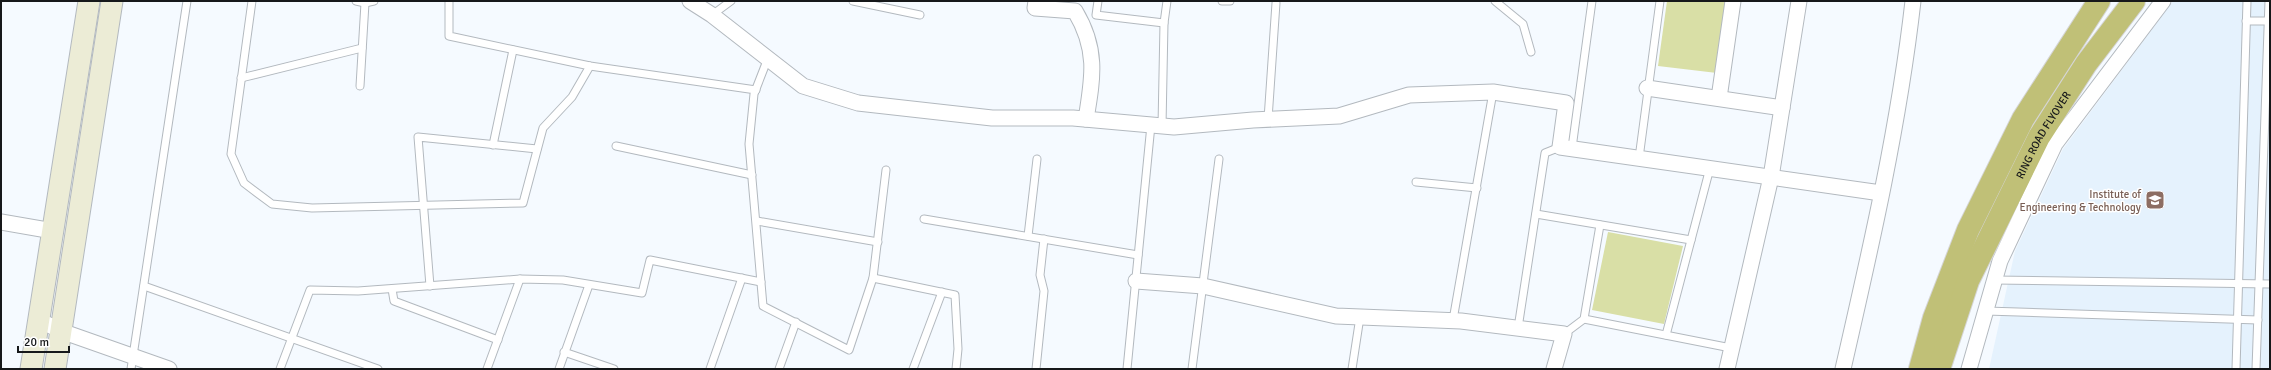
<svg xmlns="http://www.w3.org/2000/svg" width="2271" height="370" font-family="Signika,sans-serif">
<rect width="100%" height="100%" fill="#f5faff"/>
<polygon fill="#e5f2fd" points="2173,1 2270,1 2270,369 1989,369 2015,251 2063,149"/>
<g fill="#d9dfa6">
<polygon points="1667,1 1727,1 1717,73 1658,66"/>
<polygon points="1608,232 1683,246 1664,324 1592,310"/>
</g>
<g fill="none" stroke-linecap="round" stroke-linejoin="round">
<g stroke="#b3b9bf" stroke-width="9">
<g id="lane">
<polyline points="252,1 231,154 244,183 272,204 312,208 523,203 543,128 572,97 590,66"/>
<polyline points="356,1 365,3 374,1"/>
<polyline points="449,1 449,36 590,66 756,90"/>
<polyline points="853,1 920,15"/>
<polyline points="1098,1 1096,15 1164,23"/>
<polyline points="1222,1 1230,1"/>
<polyline points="1495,1 1523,24 1531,52"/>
<polyline points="712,15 731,1"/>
<polyline points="2246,21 2270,21"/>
<polyline points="768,58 754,94 749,144 763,306 849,350 873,278 886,170"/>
<polyline points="241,78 362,48"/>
<polyline points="360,86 365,3"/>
<polyline points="1268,119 1276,3"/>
<polyline points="1162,126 1164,23 1167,1"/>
<polyline points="493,145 513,50"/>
<polyline points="616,146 752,175"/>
<polyline points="1572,148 1592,1"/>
<polyline points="1639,158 1660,1"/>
<polyline points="1416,182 1477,188"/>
<polyline points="1536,214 1691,240"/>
<polyline points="924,219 1138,255"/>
<polyline points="757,221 878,242"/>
<polyline points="1028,236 1037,159"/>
<polyline points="873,278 955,295 958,349 956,369"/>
<polyline points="1994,280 2270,284"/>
<polyline points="144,286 378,369"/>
<polyline points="430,286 418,137 537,149"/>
<polyline points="392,289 394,301 498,340"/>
<polyline points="1986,311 2258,320"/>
<polyline points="1584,319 1731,348"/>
<polyline points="1453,320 1493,92"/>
<polyline points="1518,328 1545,153 1560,147"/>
<polyline points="1564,334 1584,319 1600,225"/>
<polyline points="1666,335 1710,168"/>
<polyline points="564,352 614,369"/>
<polyline points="131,369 187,1"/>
<polyline points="280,369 310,290 358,291 520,279 563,280 642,293 650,260 761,282"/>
<polyline points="487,369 520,279"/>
<polyline points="559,369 589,285"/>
<polyline points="710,369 742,278"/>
<polyline points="779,369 796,322"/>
<polyline points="913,369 942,292"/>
<polyline points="1036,369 1044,291 1040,275 1044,239"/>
<polyline points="1127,369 1151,125"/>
<polyline points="1192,369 1219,159"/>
<polyline points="1352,369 1360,317"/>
<polyline points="2236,369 2247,1"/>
<polyline points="2256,369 2269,1"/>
</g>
</g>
<g stroke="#b3b9bf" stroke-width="17">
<g id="street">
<polyline points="690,1 712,15 803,86 858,103 992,118 1073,118 1174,127 1253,120 1339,116 1409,95 1493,92 1566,103 1560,147 1881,193"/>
<path d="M1036,1l-1,7 40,3c23,38 18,66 11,108"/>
<polyline points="1647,88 1782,108"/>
<polyline points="1719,98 1733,1"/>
<polyline points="1,222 53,231"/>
<polyline points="1136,281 1203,286 1336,316 1461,321 1564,334 1554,369"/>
<polyline points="39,320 61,331 169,369"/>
<polyline points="1727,369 1771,177 1799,1"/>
<path d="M1843,369c28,-122 56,-244 70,-368"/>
<polyline points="1969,369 2000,261 2055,144 2163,1"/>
</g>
</g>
<g stroke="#b3b9bf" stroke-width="23">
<g id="secondary">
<polyline points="31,369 89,1"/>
<polyline points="55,369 112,1"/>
</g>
</g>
<g stroke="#d5d5d6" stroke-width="24">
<g id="highway">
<polyline points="1920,369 1934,318 1968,230 2023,119 2099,1"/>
<path id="s1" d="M1939,369l29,-88 71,-144 47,-73 48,-63"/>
</g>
</g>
<use href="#lane" stroke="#fff" stroke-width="7"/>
<use href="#street" stroke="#fff" stroke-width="15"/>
<use href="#secondary" stroke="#ececd6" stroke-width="21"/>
<use href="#highway" stroke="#c0c077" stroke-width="22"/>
</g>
<defs>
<g id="university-square" transform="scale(1)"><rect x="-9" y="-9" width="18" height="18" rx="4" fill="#8d6e63" stroke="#fff"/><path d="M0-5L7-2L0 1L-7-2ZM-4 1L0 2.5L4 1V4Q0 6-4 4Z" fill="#fff"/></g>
</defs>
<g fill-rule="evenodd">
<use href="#university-square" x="2155" y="200"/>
</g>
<g text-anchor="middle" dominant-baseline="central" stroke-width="3" stroke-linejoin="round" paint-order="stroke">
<g font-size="11" fill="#16181a" stroke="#fff">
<text stroke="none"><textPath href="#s1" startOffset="257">RING ROAD FLYOVER</textPath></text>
</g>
<g font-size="11" fill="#785e54" stroke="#fff" text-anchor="end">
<text x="2141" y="194">Institute of<tspan x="2141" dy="13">Engineering &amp; Technology</tspan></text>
</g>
</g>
<rect width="2271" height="370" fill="none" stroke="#16181a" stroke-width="4"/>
<path d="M18 346v6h51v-6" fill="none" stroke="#16181a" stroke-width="2"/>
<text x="24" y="346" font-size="12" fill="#16181a" stroke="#ffffff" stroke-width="3" paint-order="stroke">20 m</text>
</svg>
